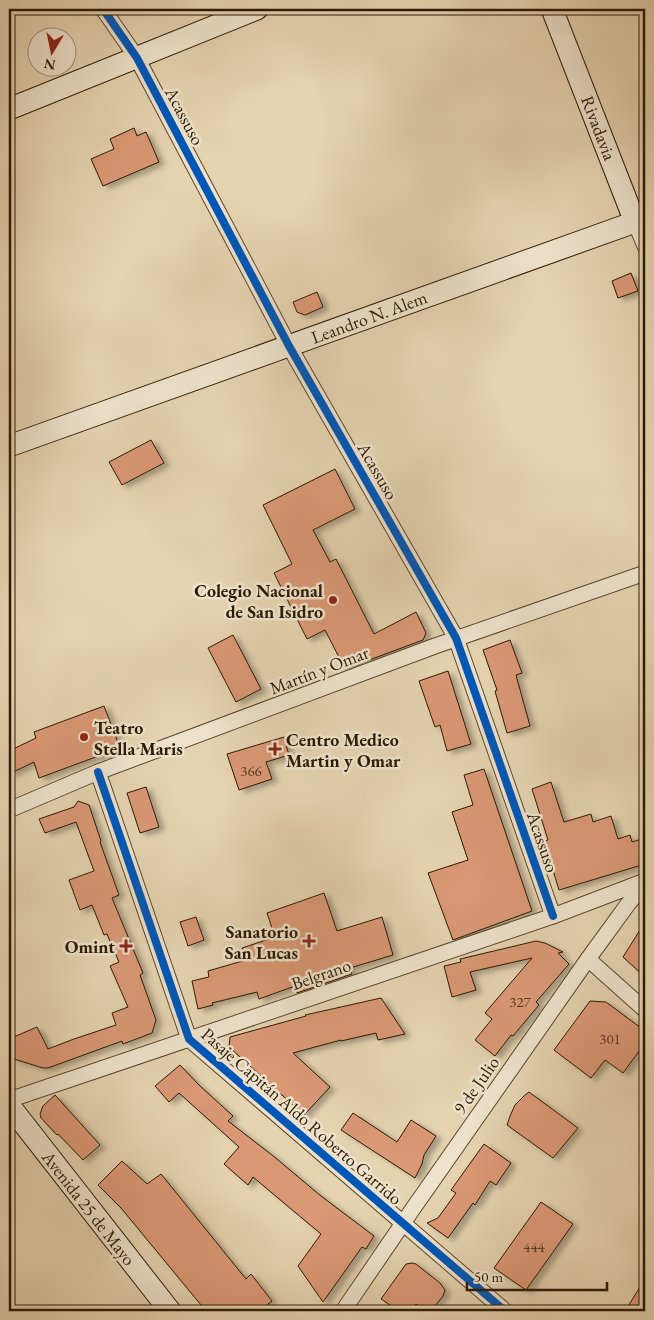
<svg xmlns="http://www.w3.org/2000/svg" width="654" height="1320" font-family="'EB Garamond',serif">
<defs>
<filter id="shadow"><feDropShadow dx="5.5" dy="3" stdDeviation="2.5" flood-color="#0004"/></filter>
</defs>
<rect width="100%" height="100%" fill="#e5d3b0"/>
<filter id="stains"><feTurbulence type="fractalNoise" baseFrequency=".004" numOctaves="4"/><feColorMatrix values="0 0 0 0 .2 0 0 0 0 .09 0 0 0 0 .02 0 0 0 .5 -.17"/></filter>
<radialGradient id="worn" r=".72"><stop offset=".6" stop-color="#630" stop-opacity="0"/><stop offset="1" stop-color="#630" stop-opacity=".3"/></radialGradient>
<g fill="#da9874" stroke="#2c1903" filter="url(#shadow)">
<polygon points="134,128 137,136 146,132 159,162 103,186 91,159 114,149 110,139"/>
<polygon points="631,273 638,291 618,298 612,281"/>
<polygon points="317,292 323,307 305,315 297,312 293,302"/>
<polygon points="151,440 164,463 122,485 109,462"/>
<polygon points="335,469 355,509 313,530 330,562 336,559 374,634 416,612 426,633 423,640 345,669 325,630 307,639 274,573 292,564 263,505"/>
<polygon points="233,635 261,689 236,702 208,648"/>
<polygon points="510,640 522,673 516,675 530,726 507,733 495,691 497,690 483,650"/>
<polygon points="448,671 471,744 447,751 440,725 435,727 419,681"/>
<polygon points="104,706 120,748 39,778 34,762 9,774 9,751 36,738 34,732"/>
<polygon points="284,737 289,755 266,762 272,779 239,790 227,754"/>
<polygon points="484,769 532,911 453,940 428,873 468,860 452,812 473,805 464,775"/>
<polygon points="551,782 564,822 591,814 593,822 611,816 618,839 630,835 632,842 645,838 645,864 559,890 544,841 548,840 532,789"/>
<polygon points="146,787 159,827 140,833 127,793"/>
<polygon points="78,801 89,805 101,841 100,842 119,895 112,898 143,973 140,975 156,1020 152,1033 123,1044 122,1041 48,1068 43,1068 14,1059 9,1055 9,1039 37,1027 48,1049 74,1039 116,1025 112,1013 128,1007 110,966 119,962 107,934 104,935 92,905 80,910 69,880 94,871 76,822 45,833 39,819 74,807"/>
<polygon points="324,893 337,931 382,917 393,955 350,968 352,974 297,993 295,986 259,999 257,992 212,1003 213,1005 198,1009 192,981 209,977 208,971 246,960 242,948 275,937 267,913"/>
<polygon points="196,917 204,940 188,946 180,922"/>
<polygon points="645,922 645,977 623,957"/>
<polygon points="536,941 545,943 563,952 558,953 569,964 536,1002 539,1005 513,1036 511,1035 495,1056 475,1040 492,1019 485,1013 532,958 470,972 476,990 452,997 444,966 461,962 460,959"/>
<polygon points="381,998 405,1034 378,1040 376,1033 341,1041 341,1040 293,1053 330,1087 304,1115 229,1047 230,1037 306,1016 305,1015"/>
<polygon points="590,1001 606,1002 645,1031 645,1043 623,1073 605,1060 591,1078 554,1050"/>
<polygon points="180,1065 199,1085 233,1116 228,1121 272,1155 321,1196 374,1236 366,1249 362,1247 323,1302 298,1266 321,1234 253,1177 248,1185 224,1164 239,1147 179,1093 169,1102 155,1086"/>
<polygon points="529,1092 578,1128 553,1158 507,1125 510,1116 515,1105 525,1095"/>
<polygon points="55,1095 100,1145 83,1160 58,1134 57,1135 41,1118 40,1114 43,1106"/>
<polygon points="353,1113 397,1142 411,1120 436,1136 424,1155 422,1164 415,1178 341,1130"/>
<polygon points="484,1144 511,1163 496,1185 490,1181 475,1205 473,1203 448,1238 427,1223 438,1218 456,1193 451,1190"/>
<polygon points="122,1161 147,1184 161,1174 246,1279 251,1274 272,1301 259,1311 206,1311 121,1208 98,1185"/>
<polygon points="541,1202 573,1224 526,1290 494,1268"/>
<polygon points="412,1263 416,1264 440,1283 445,1290 443,1296 431,1311 425,1311 416,1304 411,1311 399,1311 381,1299 406,1264"/>
<polygon points="645,1279 645,1311 625,1311"/>
</g>
<g fill="none" stroke-linecap="round" stroke-linejoin="round">
<g stroke="#5a482e" stroke-width="17">
<g id="minor">
<polyline points="103,9 137,58 289,346 456,638 553,916"/>
<polyline points="645,218 635,222 645,246"/>
<polyline points="98,772 189,1039 505,1311"/>
<polyline points="9,810 98,772 435,646 645,573"/>
<polyline points="588,959 645,1010"/>
<polyline points="9,1100 553,916 645,881"/>
<polyline points="343,1311 412,1210 588,959 628,904 645,884"/>
</g>
</g>
<g stroke="#2c1903" stroke-width="23">
<g id="secondary">
<polyline points="9,109 257,9"/>
<polyline points="9,446 635,222 552,9"/>
<polyline points="9,1105 170,1311"/>
</g>
</g>
<use href="#minor" stroke="#eee2cc" stroke-width="15"/>
<use href="#secondary" stroke="#eee2cc" stroke-width="21"/>
<g stroke="#eee2cc" stroke-width="11">
<g id="cycleway">
<polyline points="103,9 137,58 289,346 456,638 553,916"/>
<polyline points="98,772 189,1039 505,1311"/>
</g>
</g>
<use href="#cycleway" stroke="#0057b8" stroke-width="8"/>
</g>
<g fill="#8f2418" stroke="#eee2cc" stroke-width="2">
<circle cx="333" cy="600" r="5"/>
<circle cx="84" cy="737" r="5"/>
<path d="M272.5 741.5h5v5h5v5h-5v5h-5v-5h-5v-5h5z"/>
<path d="M306.5 933.5h5v5h5v5h-5v5h-5v-5h-5v-5h5z"/>
<path d="M123.5 938.5h5v5h5v5h-5v5h-5v-5h-5v-5h5z"/>
</g>
<g text-anchor="middle" dominant-baseline="central" stroke-width="5" stroke-linejoin="round" paint-order="stroke">
<g font-size="15" fill="#58391f">
<text x="251" y="770">366</text>
<text x="520" y="1001">327</text>
<text x="610" y="1038">301</text>
<text x="534" y="1246">444</text>
</g>
<g font-size="18" fill="#2c1903" stroke="#eee2cc">
<text transform="translate(185 116) rotate(62)">Acassuso</text>
<text transform="translate(599 128) rotate(69)">Rivadavia</text>
<text transform="translate(369 317) rotate(-20)">Leandro N. Alem</text>
<text transform="translate(378 471) rotate(60)">Acassuso</text>
<text transform="translate(319 670) rotate(-21)">Martín y Omar</text>
<text transform="translate(543 842) rotate(71)">Acassuso</text>
<text transform="translate(321 974) rotate(-19)">Belgrano</text>
<text transform="translate(476 1085) rotate(-55)">9 de Julio</text>
<text transform="translate(302 1116) rotate(41)">Pasaje Capitán Aldo Roberto Garrido</text>
<text transform="translate(89 1208) rotate(52)">Avenida 25 de Mayo</text>
</g>
<g font-size="18" font-weight="bold" fill="#2c1903" stroke="#eee2cc" text-anchor="end">
<text x="323" y="590">Colegio Nacional<tspan x="323" dy="21">de San Isidro</tspan></text>
<text x="94" y="727" text-anchor="start">Teatro<tspan x="94" dy="21">Stella Maris</tspan></text>
<text x="286" y="739" text-anchor="start">Centro Medico<tspan x="286" dy="21">Martin y Omar</tspan></text>
<text x="298" y="931">Sanatorio<tspan x="298" dy="21">San Lucas</tspan></text>
<text x="115" y="946">Omint</text>
</g>
</g>
<rect width="654" height="1320" fill="none" stroke="#e5d3b0" stroke-width="30"/>
<rect x="10" y="10" width="634" height="1300" fill="none" stroke="#2c1903" stroke-width="2.5"/>
<rect x="15" y="15" width="624" height="1290" fill="none" stroke="#2c1903"/>
<g transform="translate(52 52) rotate(190)"><circle r="24" fill="#eee2cc" stroke="#a0927c"/>
<path d="M0-4L9 19L0 12L-9 19Z" fill="#8f2418"/>
<text y="-8" font-size="14" font-weight="bold" text-anchor="middle" fill="#2c1903">N</text>
</g>
<path d="M467 1282v8h140v-8" fill="none" stroke="#2c1903" stroke-width="2.5"/>
<text x="474" y="1282" font-size="15" fill="#2c1903" stroke="#eee2cc" stroke-width="4" paint-order="stroke">50 m</text>
<rect width="100%" height="100%" filter="url(#stains)"/>
<rect width="100%" height="100%" fill="url(#worn)"/>
</svg>
